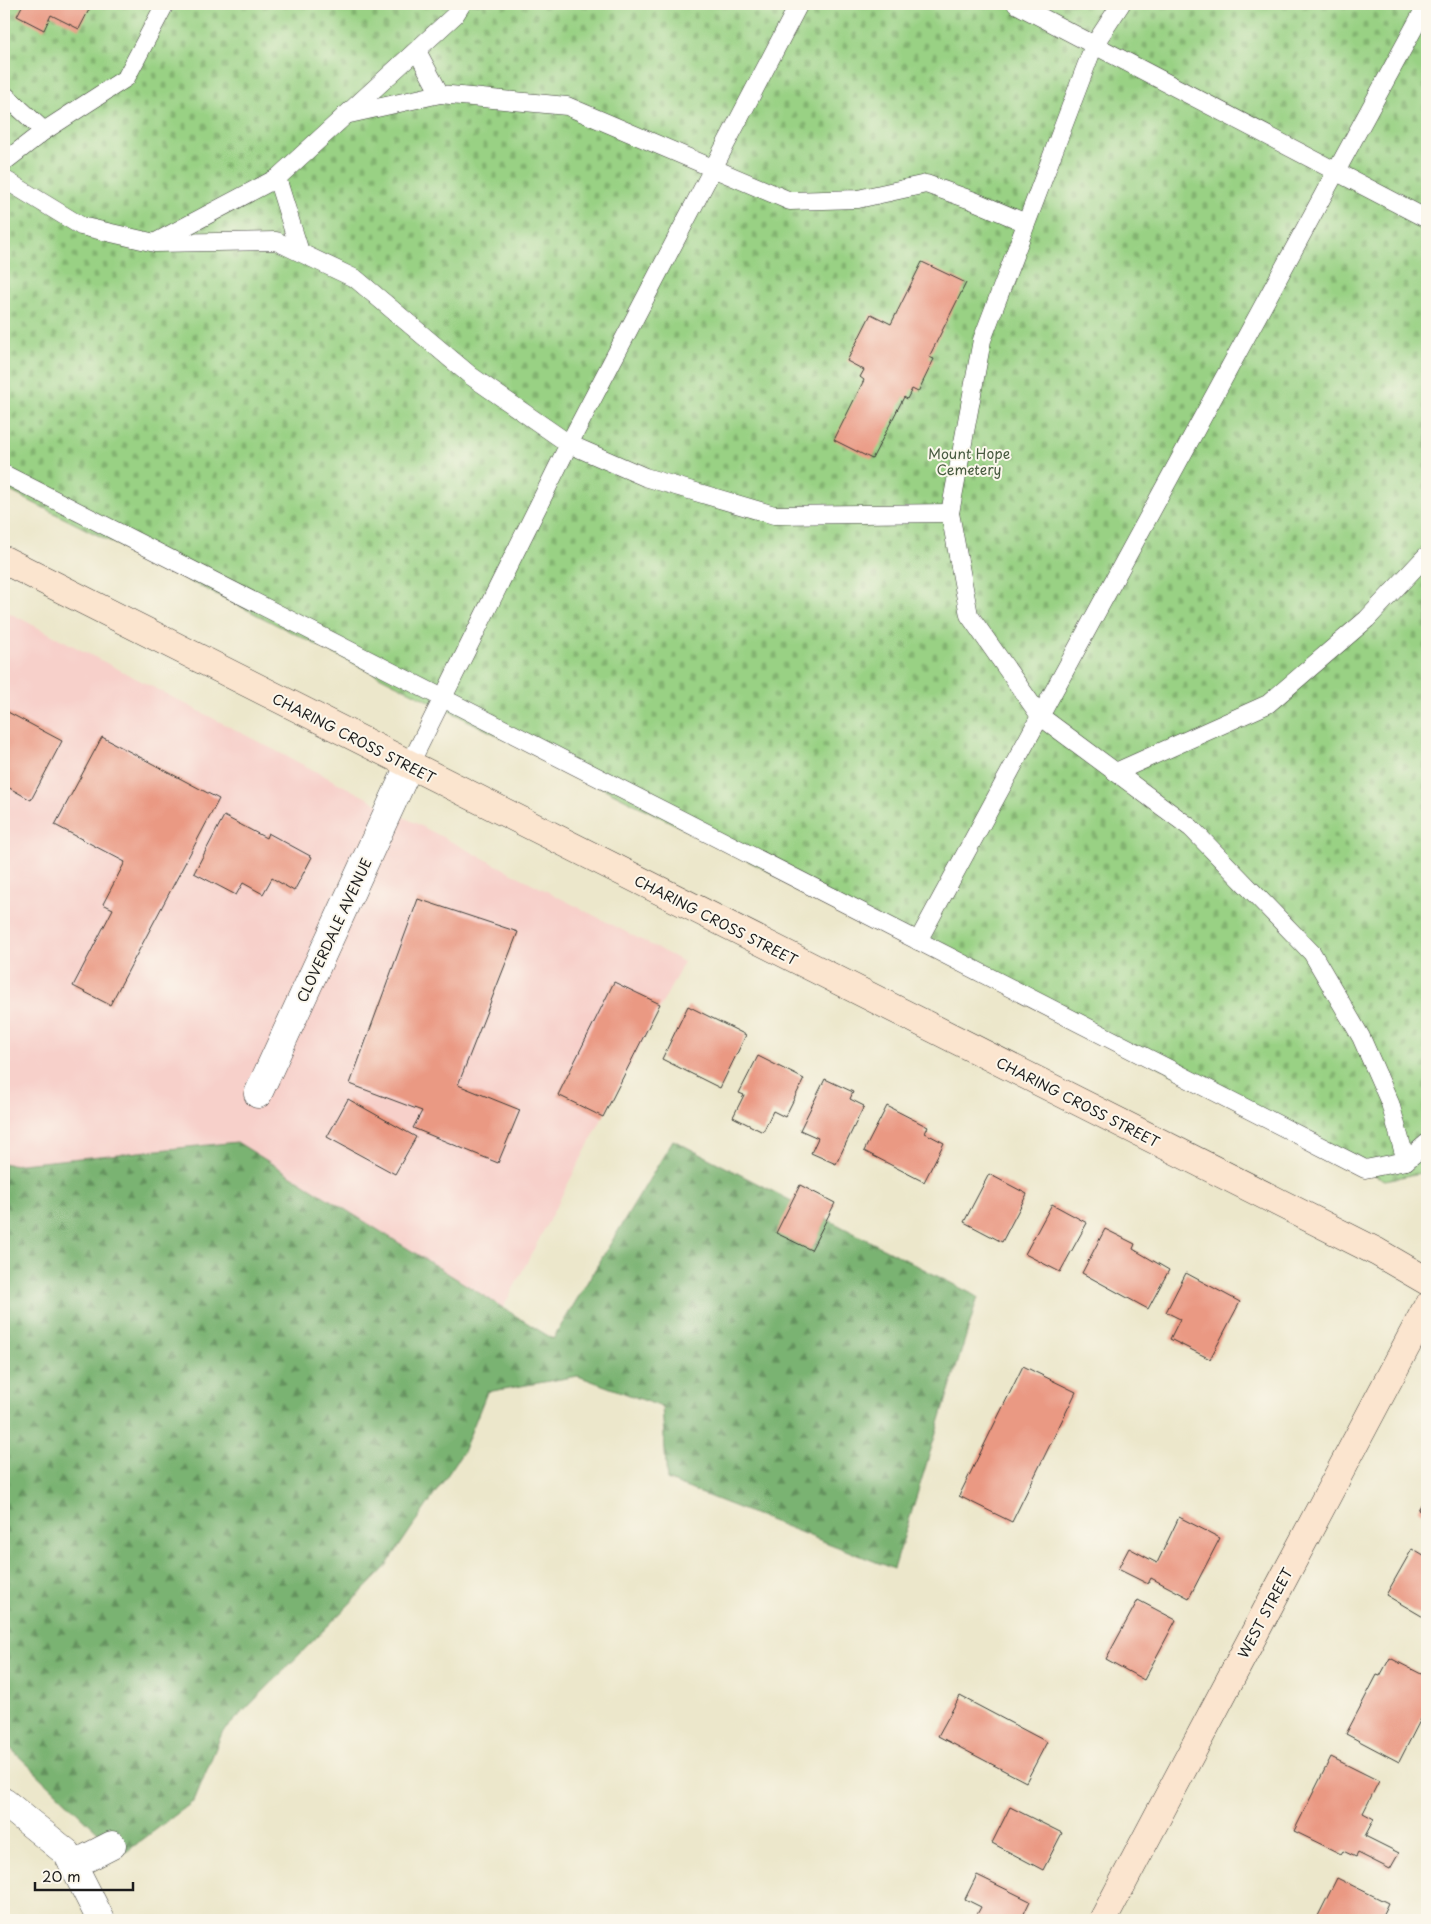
<svg xmlns="http://www.w3.org/2000/svg" width="1431" height="1924" font-family="'Playpen Sans',sans-serif">
<defs>
<pattern id="forest-firs" width="22" height="20" patternUnits="userSpaceOnUse" patternTransform="scale(1.25)"><rect width="22" height="20" fill="#7ab372"/><path d="M5 1l3.5 6h-7zM16 11l3.5 6h-7z" fill="#63915d"/></pattern>
<pattern id="cemetery-stones" width="16" height="16" patternUnits="userSpaceOnUse" patternTransform="scale(1.25)"><rect width="16" height="16" fill="#99d184"/><path d="M2 7V4a2 2 0 0 1 4 0v3zM10 15v-3a2 2 0 0 1 4 0v3z" fill="#83b371"/></pattern>
</defs>
<rect width="100%" height="100%" fill="#fbf7ec"/>
<filter id="ink" filterUnits="userSpaceOnUse"><feTurbulence type="fractalNoise" baseFrequency=".02" numOctaves="2"/><feDisplacementMap in="SourceGraphic" scale="10" xChannelSelector="R" yChannelSelector="G"/><feConvolveMatrix kernelMatrix="1 2 1 2 8 2 1 2 1" color-interpolation-filters="sRGB"/></filter>
<filter id="wash" filterUnits="userSpaceOnUse"><feTurbulence type="fractalNoise" baseFrequency=".0096" numOctaves="4" result="noise"/><feDisplacementMap in="SourceGraphic" scale="20" xChannelSelector="R" yChannelSelector="G"/><feGaussianBlur stdDeviation="1.12" result="paint"/><feColorMatrix in="noise" values="0 0 0 0 0 0 0 0 0 0 0 0 0 0 0 0 0 1.4 0 .05"/><feComposite in="paint" operator="in"/></filter>
<g filter="url(#wash)">
<rect width="100%" height="100%" fill="#ece7cb"/>
<polygon fill="#f7d0ca" points="4,610 684,962 503,1308 237,1142 11,1165 4,1163"/>
<polygon fill="url(#forest-firs)" stroke="#4b6847" points="673,1140 978,1297 894,1569 667,1480 662,1407 578,1376 487,1392 463,1452 384,1569 222,1733 194,1801 122,1855 4,1742 4,1163 11,1165 237,1142 553,1339"/>
<polygon fill="url(#cemetery-stones)" stroke="#5a7650" points="4,4 1427,4 1427,1172 1385,1180 4,488"/>
<g id="blocks">
<g fill="#ea9983">
<polygon points="23,4 92,4 79,29 51,15 44,30 17,16"/>
<polygon points="922,262 966,283 929,357 934,359 918,392 912,389 907,399 904,397 872,459 834,440 864,380 860,377 864,370 847,361 871,314 891,324"/>
<polygon points="4,710 62,741 31,800 4,785"/>
<polygon points="102,737 219,799 110,1005 73,986 113,909 103,904 125,862 55,825"/>
<polygon points="224,816 266,838 268,833 312,857 294,891 272,878 263,894 243,883 236,895 194,873"/>
<polygon points="418,899 518,932 458,1085 520,1110 498,1163 413,1128 422,1111 350,1084"/>
<polygon points="614,982 660,1004 603,1117 558,1095"/>
<polygon points="688,1006 746,1035 720,1088 662,1059"/>
<polygon points="758,1056 804,1079 785,1117 773,1111 763,1132 733,1117 744,1095 739,1093"/>
<polygon points="825,1079 853,1092 850,1099 864,1106 836,1164 811,1153 818,1138 800,1130"/>
<polygon points="348,1099 416,1137 395,1174 327,1137"/>
<polygon points="887,1106 928,1127 925,1133 944,1143 924,1182 864,1151"/>
<polygon points="989,1174 1027,1194 1002,1242 964,1222"/>
<polygon points="800,1185 835,1203 811,1250 776,1233"/>
<polygon points="1052,1204 1087,1223 1060,1272 1025,1254"/>
<polygon points="1105,1229 1135,1244 1133,1249 1169,1270 1148,1309 1082,1273"/>
<polygon points="1186,1273 1240,1302 1210,1359 1170,1339 1180,1319 1166,1312"/>
<polygon points="1023,1366 1076,1392 1012,1522 959,1496"/>
<polygon points="1427,1494 1427,1515 1418,1510"/>
<polygon points="1179,1517 1220,1538 1189,1598 1151,1578 1148,1584 1118,1569 1129,1548 1157,1563"/>
<polygon points="1412,1549 1427,1558 1427,1614 1425,1618 1386,1595"/>
<polygon points="1138,1600 1176,1620 1144,1680 1106,1659"/>
<polygon points="1390,1658 1427,1677 1427,1707 1399,1762 1346,1734 1377,1675 1380,1676"/>
<polygon points="960,1696 1047,1742 1026,1782 938,1736"/>
<polygon points="1331,1757 1379,1781 1363,1813 1374,1819 1365,1836 1399,1853 1390,1869 1358,1853 1356,1857 1343,1851 1341,1854 1294,1831"/>
<polygon points="1010,1807 1062,1833 1043,1870 992,1843"/>
<polygon points="977,1875 1030,1901 1021,1920 974,1920 981,1907 965,1899"/>
<polygon points="1337,1878 1388,1903 1380,1920 1316,1920"/>
</g>
</g>
</g>
<g filter="url(#ink)">
<use href="#blocks" fill-opacity="0" stroke="#3b3a36" stroke-width="1"/>
<g fill="none" stroke-linecap="round" stroke-linejoin="round">
<g stroke="#3b3a36" stroke-width="19">
<g id="service">
<polyline points="1016,4 1427,219"/>
<polyline points="1121,4 1094,45 982,340 950,513 969,615 1040,716 1191,828 1312,953 1361,1037 1390,1103 1406,1161"/>
<polyline points="417,51 440,94"/>
<polyline points="4,94 44,131"/>
<polyline points="345,115 440,94 567,106 790,201 858,199 926,184 974,201 1026,223"/>
<polyline points="4,162 44,131 126,78 165,4"/>
<polyline points="277,178 300,252"/>
<polyline points="4,179 81,226 155,243 276,241 356,279 471,376 569,444 645,477 774,515 950,513"/>
<polyline points="158,241 277,178 455,15 462,4"/>
<polyline points="4,474 1365,1169 1406,1161 1427,1143"/>
<polyline points="409,766 569,444 799,4"/>
<polyline points="1116,772 1268,704 1367,619 1427,555"/>
<polyline points="918,941 1427,4"/>
</g>
</g>
<g stroke="#3b3a36" stroke-width="29">
<g id="minor">
<polyline points="258,1094 409,766"/>
<polyline points="4,1802 67,1853 101,1920"/>
<polyline points="73,1865 112,1845"/>
</g>
</g>
<g stroke="#3b3a36" stroke-width="29">
<g id="secondary">
<polyline points="4,560 1377,1252 1427,1281"/>
<polyline points="1103,1920 1427,1307"/>
</g>
</g>
<use href="#service" stroke="#fff" stroke-width="18"/>
<use href="#minor" stroke="#fff" stroke-width="28"/>
<use href="#secondary" stroke="#fbe5cf" stroke-width="28"/>
</g>
</g>
<g text-anchor="middle" dominant-baseline="central" stroke-width="4" stroke-linejoin="round" paint-order="stroke">
<g font-size="14" fill="#485b40" stroke="#fbf7ec">
<text x="969" y="453">Mount Hope<tspan x="969" dy="16">Cemetery</tspan></text>
</g>
<g font-size="14" fill="#1c1c1c" stroke="#fbf7ec">
<text transform="translate(354 738) rotate(27)">CHARING CROSS STREET</text>
<text transform="translate(716 920) rotate(27)">CHARING CROSS STREET</text>
<text transform="translate(334 930) rotate(-65)">CLOVERDALE AVENUE</text>
<text transform="translate(1078 1102) rotate(27)">CHARING CROSS STREET</text>
<text transform="translate(1265 1613) rotate(-62)">WEST STREET</text>
</g>
</g>
<rect width="1431" height="1924" fill="none" stroke="#fbf7ec" stroke-width="20"/>
<path d="M35 1882v8h98v-8" fill="none" stroke="#1c1c1c" stroke-width="2.5"/>
<text x="42" y="1882" font-size="15" fill="#1c1c1c" stroke="#fbf7ec" stroke-width="4" paint-order="stroke">20 m</text>
</svg>
